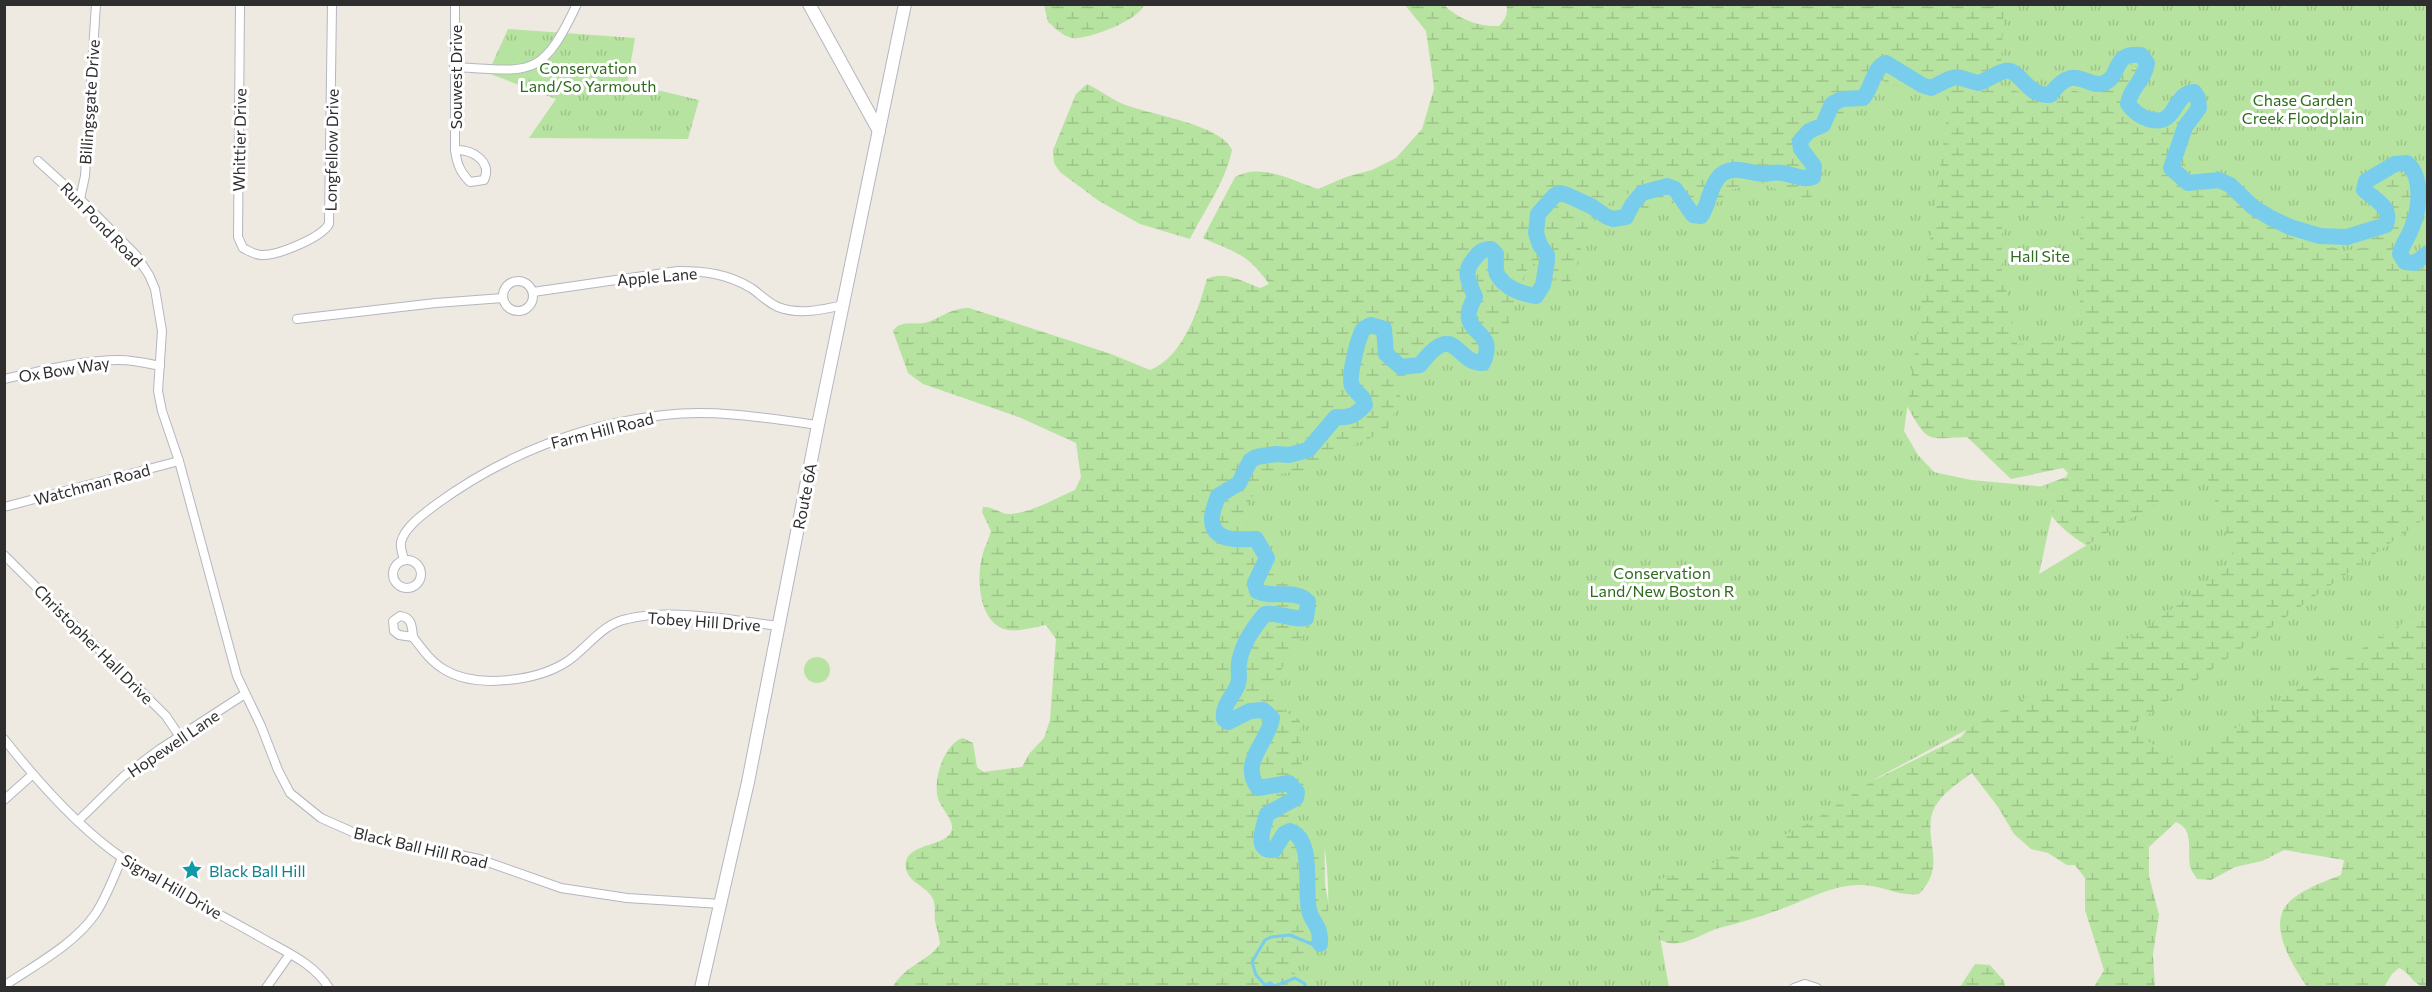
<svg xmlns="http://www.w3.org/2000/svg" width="2432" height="992" font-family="Commissioner,sans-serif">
<defs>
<pattern id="wetland-marsh" width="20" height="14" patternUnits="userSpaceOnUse" patternTransform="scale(1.5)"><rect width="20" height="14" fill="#b6e3a0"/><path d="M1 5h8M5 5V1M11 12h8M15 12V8" fill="none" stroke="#9dc38a"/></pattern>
<pattern id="park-tufts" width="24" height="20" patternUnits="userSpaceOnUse" patternTransform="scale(1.5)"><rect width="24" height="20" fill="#b6e3a0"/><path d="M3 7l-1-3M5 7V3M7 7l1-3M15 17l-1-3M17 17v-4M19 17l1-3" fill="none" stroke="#9dc38a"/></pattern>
</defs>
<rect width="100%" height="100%" fill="#eee9e1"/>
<circle fill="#b6e3a0" cx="817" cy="670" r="13"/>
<g fill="url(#wetland-marsh)">
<path d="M1506,4l921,1v982c-13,0 -16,-14 -28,-19l-7,6 -8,13h-77c-15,-23 -45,-68 -12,-90 13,-10 31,-16 46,-22l3,-15 -60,-10 -22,11 -27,6 -24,13 -14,-1c-2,-4 -6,-8 -7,-13 -3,-16 5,-36 -14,-44l-27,25v29l10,39 -6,39 2,33h-61l10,-17 -19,-60v-32l-10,-13h-8l-19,-12 -17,-4 -17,-15 -16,-27 -26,-34c-15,11 -37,24 -41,45 -4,29 14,49 -12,76 -20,3 -39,-10 -59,-9 -26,0 -48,12 -71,21 -23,9 -46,16 -70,22 -20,6 -40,24 -60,11l-17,-61 216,-90 103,-51 139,-183c-29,-18 -54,-33 -61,-67l27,-10 2,-4 -5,-5 -52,11 -44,-42c-42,2 -39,6 -60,-31l-583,412 1,67 10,53 253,50h-696c14,-24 36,-26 48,-44 -1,-8 -3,-15 -5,-23 -1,-7 1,-15 -2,-22 -6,-13 -25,-16 -27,-31 -4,-28 48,-19 46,-42 -1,-9 -10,-17 -13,-25 -8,-18 5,-58 24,-63l10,5 4,24 6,5 39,-5 7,-13 15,-16 6,-18 6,-81 -10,-14c-12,2 -30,8 -42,4 -26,-9 -28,-53 -21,-76 2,-7 6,-14 8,-22l-9,-19 1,-5c10,-1 18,8 28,7 22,-2 45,-16 64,-24l6,-13 -5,-34 -57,-26 -96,-33 -15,-11 -15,-42c7,-11 19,-6 31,-8 17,-4 25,-15 45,-15l142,46 39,16c33,-13 48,-60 57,-91 17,-9 37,3 53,9l9,-4c-22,-31 -33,-31 -66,-46l32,-61c26,-15 57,4 83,12l28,-12 26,-7 24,-12 26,-29 12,-40 -1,-10 -7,-48 -21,-26h39c14,14 35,22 55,21 6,-6 10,-13 7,-22z"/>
<path d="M1044,5v-1l100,1c-5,15 -56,35 -72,33 -9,-2 -17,-10 -24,-16z"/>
<path d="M1087,84c13,6 24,15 36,20 27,11 98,20 109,46 -7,33 -27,59 -42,89l-50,-15 -41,-23 -39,-29 -6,-9 -1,-13 23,-56z"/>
<polygon points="1975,964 1990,965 2004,981 2005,987 1960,987"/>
</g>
<g fill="url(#park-tufts)">
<path d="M2004,5h423v256c-10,3 -18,1 -24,-8l8,-28 3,-40 -4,-6 -11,-7 -8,-2 -9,4 -11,22 2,30 -4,16 -7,6 -18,3 -47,-16 -27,-26 -17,-11 -49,-11 -18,-11 -1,-15 15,-34 1,-21 -16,-3 -16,22 -7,3 -13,-5 -9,-22 4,-27 -9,-8 -9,-2 -32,32 -25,-7 -17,18 -26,-13 -26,-8z"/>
<polygon points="508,29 635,38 627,83 699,100 688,139 529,138 556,99 488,73"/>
<path d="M1881,80c29,11 38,14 70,8l-47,343 14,24 16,17 37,8 66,6 20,5 -18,83 167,-101 29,89 -89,66 -128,74 -141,76 -64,43 -47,23 -64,23 -52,15 19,105h-366l-7,-9 -3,-11c9,-7 22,-14 29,-23 10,-12 6,-76 3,-93l-21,-12 -9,-19 14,-34 -8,-24 -1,-42 -22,-12 -4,-18 10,-27 34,-49 -3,-19 -34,-13 -6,-16 -22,-29 -10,-24c20,-39 31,-41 74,-42l17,-17 43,-19 12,-8 11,-31 12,-45 41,-8 44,9c16,-28 16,-60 34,-89 17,4 22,16 36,24 12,-16 11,-36 19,-55 7,-18 24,-29 39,-42 20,31 28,18 58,10l7,23 8,2 5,-3 5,-11 22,-21 32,-7 25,11 22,5 7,-7v-48l56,-50z"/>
<polygon points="2082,208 2077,285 2087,341 2017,344 2002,271 2002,210"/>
<polygon points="2427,517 2427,608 2180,763 2129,728"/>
</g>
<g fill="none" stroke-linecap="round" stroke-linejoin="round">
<polyline stroke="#78cdec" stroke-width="3" points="1305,988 1305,984 1295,978 1275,986 1264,984 1256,975 1252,962 1265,940 1271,937 1290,935 1314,945 1320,944"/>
<polyline stroke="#78cdec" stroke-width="9" points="1267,988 1270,986"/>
<path stroke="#78cdec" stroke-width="16" d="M1320,944c1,-20 -8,-20 -11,-34 -5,-20 6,-71 -19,-79l-6,3 -10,16c-21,2 -10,-24 -7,-36l29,-16 1,-6 -8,-9 -31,5c-19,-27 11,-46 14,-70l-9,-8 -13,1 -22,11 -4,-3c-2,-15 10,-23 14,-35 2,-6 0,-13 1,-20 2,-19 14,-36 26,-50 15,-2 30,7 41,4l2,-16c-12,-14 -35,-3 -51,-11l-2,-8 12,-25 -11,-19c-16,0 -43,4 -44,-19 -1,-7 4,-17 6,-24l21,-13 11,-22 6,-4 20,-3 13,1 19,-5 28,-33c14,1 20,-2 29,-12 -1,-10 -9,-11 -13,-19 -4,-8 5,-43 9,-52 1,-5 5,-7 10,-9l13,4 2,25 15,13 19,-2c36,-47 35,-1 63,-2 17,-38 -31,-26 -8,-66 -6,-16 -13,-24 -1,-38 5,-7 9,-10 17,-10l5,5c0,6 -1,15 1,20 7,14 25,20 39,22l7,-11 4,-24v-6l-7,-10 -4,-12 2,-19 16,-18 6,-3 7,2 24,11 16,11 6,2 13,-2 6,-12 10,-12 25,-7 8,3 18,26 8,1c8,-12 8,-27 17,-38 12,-15 29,-5 45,-4 6,0 12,-3 19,-1 10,1 22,8 31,4l1,-11 -13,-17 -1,-8 9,-10 14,-6 9,-21 10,-5 21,-1c10,-11 10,-31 23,-35l36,22 9,3c25,-12 20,-14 47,-5 10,-3 18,-10 27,-12 15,-4 21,26 45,24 26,-35 36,-5 54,-12 18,-7 7,-31 37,-28l6,8c-2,17 -17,25 -19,41 6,8 11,12 20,15 30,9 24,-26 46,-27l4,6 1,10 -14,19 -14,41 17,15 31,-3 11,5 23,22 18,11 19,9 30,9 27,1 39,-12c6,-18 -9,-24 -22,-35l2,-9 29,-17 12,-1c16,14 13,45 5,64 -3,10 -10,17 -12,27l5,8 10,1 13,-10"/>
<g stroke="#b4b7c0" stroke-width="10">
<g id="street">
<path d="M240,4l-2,233 5,11c6,3 12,7 18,7 16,1 60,-17 68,-31l3,-220"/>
<path d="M454,67c78,4 87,13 123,-63"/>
<polyline points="455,150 455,4"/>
<path d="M455,150c16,-1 38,11 29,30l-14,2c-10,-10 -13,-18 -15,-32z"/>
<polyline points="38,161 80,199 136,255 149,275 155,289 162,331 158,391 162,411 179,461 237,676 261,726 278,770 290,793 321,818 357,834 479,859 561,888 627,898 721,904"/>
<polyline points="80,199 85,176 96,4"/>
<circle cx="518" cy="296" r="15"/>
<path d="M533,292l145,-21c27,0 50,3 73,17 9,6 17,15 27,19 21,8 44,3 65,-2"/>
<polyline points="297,319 436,303 503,298"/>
<path d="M4,379c37,-8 77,-19 115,-19 14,0 27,3 41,6"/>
<polyline points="4,507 179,461"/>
<polyline points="4,555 166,716 180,737"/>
<circle cx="407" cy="574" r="14"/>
<path d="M404,560c-1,-5 -4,-12 -3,-18 4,-16 24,-29 37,-39 66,-48 145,-79 226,-88 51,-6 103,3 154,10"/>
<path d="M400,616c12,1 12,11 13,21l-14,-2 -5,-4 -1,-10z"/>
<path d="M413,637c9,12 18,25 32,33 32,19 93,11 123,-9 20,-14 34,-37 59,-42 45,-11 105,1 151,7"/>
<path d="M4,739c34,43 75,90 120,120 43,29 91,52 136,78 24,14 54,26 69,51"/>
<polyline points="4,800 32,775"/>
<polyline points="78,821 124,776 160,749 245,694"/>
<path d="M4,986c31,-21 71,-42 92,-73 11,-17 18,-37 26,-55"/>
<polyline points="266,988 290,954"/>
<polyline points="1794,988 1805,984 1817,988"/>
</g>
</g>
<g stroke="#b4b7c0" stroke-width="14">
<g id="secondary">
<polyline points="809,4 879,131"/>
<polyline points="701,988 748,782 818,425 905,4"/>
</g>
</g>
<use href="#street" stroke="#fff" stroke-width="8"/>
<use href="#secondary" stroke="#fff" stroke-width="12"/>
</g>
<defs>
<g id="sight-bare" transform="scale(1.62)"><path d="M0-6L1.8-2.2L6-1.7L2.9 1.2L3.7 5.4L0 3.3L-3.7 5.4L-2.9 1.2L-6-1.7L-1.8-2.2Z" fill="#0f9aa8" stroke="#fff" stroke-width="2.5" paint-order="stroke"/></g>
</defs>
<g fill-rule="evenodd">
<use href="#sight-bare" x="192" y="870"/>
</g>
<g text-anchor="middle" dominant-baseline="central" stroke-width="6" stroke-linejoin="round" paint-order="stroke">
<g font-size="16" fill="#2e6b1d" stroke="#fff">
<text x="588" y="67">Conservation<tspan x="588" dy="18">Land/So Yarmouth</tspan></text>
<text x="2303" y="99">Chase Garden<tspan x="2303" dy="18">Creek Floodplain</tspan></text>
<text x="2040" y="255">Hall Site</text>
<text x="1662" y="572">Conservation<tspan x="1662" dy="18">Land/New Boston R</tspan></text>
</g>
<g font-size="16" fill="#2e2e2e" stroke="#fff">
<text transform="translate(455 77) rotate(-90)">Souwest Drive</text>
<text transform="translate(89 102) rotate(-86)">Billingsgate Drive</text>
<text transform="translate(239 140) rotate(-89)">Whittier Drive</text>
<text transform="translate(331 150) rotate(-89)">Longfellow Drive</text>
<text transform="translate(102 224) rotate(46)">Run Pond Road</text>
<text transform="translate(657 276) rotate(-5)">Apple Lane</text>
<text transform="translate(64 369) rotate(-9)">Ox Bow Way</text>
<text transform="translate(602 430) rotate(-14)">Farm Hill Road</text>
<text transform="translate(92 484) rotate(-15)">Watchman Road</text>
<text transform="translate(804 496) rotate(-79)">Route 6A</text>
<text transform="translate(704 621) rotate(4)">Tobey Hill Drive</text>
<text transform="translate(94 644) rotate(45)">Christopher Hall Drive</text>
<text transform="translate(173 743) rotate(-34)">Hopewell Lane</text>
<text transform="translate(421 847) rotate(13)">Black Ball Hill Road</text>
<text transform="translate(172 886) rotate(30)">Signal Hill Drive</text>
</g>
<g font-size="16" fill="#0d838f" stroke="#fff" text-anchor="start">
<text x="209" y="870">Black Ball Hill</text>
</g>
</g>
<rect width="2432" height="992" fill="none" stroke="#2e2e2e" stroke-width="12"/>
</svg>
